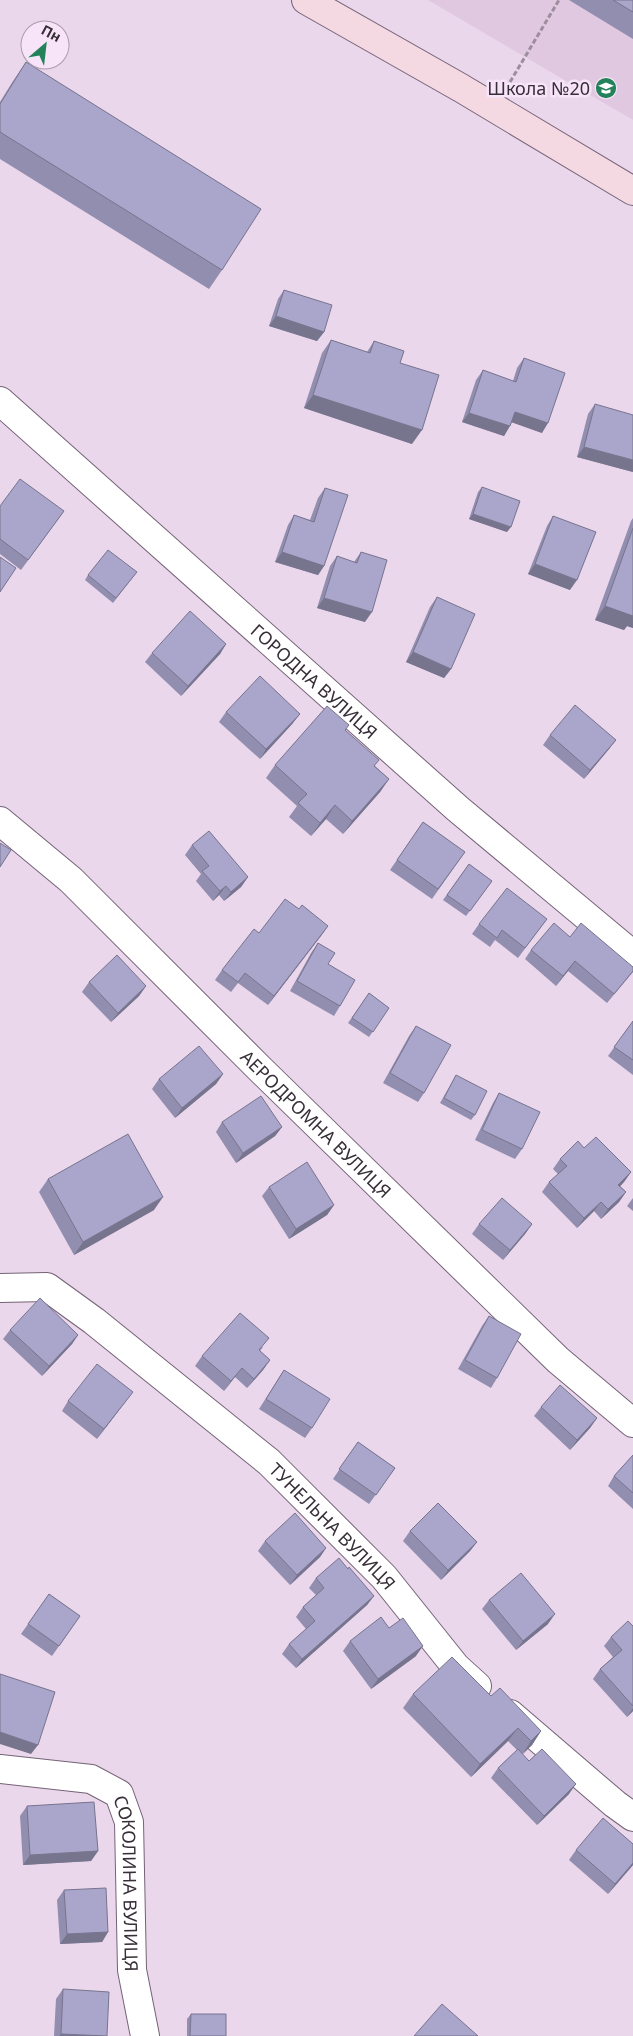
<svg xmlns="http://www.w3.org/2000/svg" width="633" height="2036" font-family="'Noto Sans',sans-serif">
<rect width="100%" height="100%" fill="#ebd7ec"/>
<polygon fill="#e0c8e1" points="428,0 633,0 633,120 525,57"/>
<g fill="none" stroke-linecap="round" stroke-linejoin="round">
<g stroke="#746376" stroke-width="30">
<g id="street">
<path id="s1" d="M0,401l458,408 175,146"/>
<path id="s2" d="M0,821l71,59 189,189 298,291 75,63"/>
<path id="s3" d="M0,1288l47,-1 47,34 175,141 115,115 72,90 21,19"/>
<polyline points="510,1714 615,1804 633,1817"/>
<path id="s4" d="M0,1769l91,10 28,15 10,28 3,148 13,66"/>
</g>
</g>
<g stroke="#746376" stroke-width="30">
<polyline id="secondary" points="306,0 461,88 633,191"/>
</g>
<polyline stroke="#9d8e9e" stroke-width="3" stroke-dasharray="5 2.5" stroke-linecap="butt" points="510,82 559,0"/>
<use href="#street" stroke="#fff" stroke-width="28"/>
<use href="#secondary" stroke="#f4d8e2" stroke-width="28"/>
</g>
<g fill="#928eaf">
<polygon points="569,0 633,0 633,39"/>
<polygon points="26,62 222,270 209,289 0,159 0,102 13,81"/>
<polygon points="284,290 324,332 317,341 269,326 278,299"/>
<polygon points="331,340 367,352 374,341 400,363 412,444 304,408 322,353"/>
<polygon points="524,358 542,433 512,422 504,436 462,422 476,380 483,370 513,381 517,368"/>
<polygon points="595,404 633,472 577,457 588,414"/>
<polygon points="482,487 507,532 469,519 478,492"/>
<polygon points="325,488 324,566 318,575 275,562 288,525 294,515 310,520 318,498"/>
<polygon points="0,506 64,511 21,570 0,554"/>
<polygon points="553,516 570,590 528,574 547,526"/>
<polygon points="633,518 633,628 627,626 624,630 595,620 631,521"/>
<polygon points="361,552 365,622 317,608 330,566 337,556 354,562"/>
<polygon points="88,575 133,577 113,603 85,580"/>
<polygon points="437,597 451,669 444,678 406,662 430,607"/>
<polygon points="226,644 220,654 181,696 145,662 152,653"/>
<polygon points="226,712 293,723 260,759 219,722"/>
<polygon points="346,731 375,766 389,779 380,792 343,834 326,819 311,836 289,817 297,806 266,778 275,765"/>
<polygon points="550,735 616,740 609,749 584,779 543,745"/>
<polygon points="423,822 465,852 432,899 390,870"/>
<polygon points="192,845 248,877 241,887 224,901 219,895 213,901 196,881 201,874 185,855"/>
<polygon points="469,864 492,881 466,916 443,900"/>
<polygon points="299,909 328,926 268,1005 238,983 231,992 215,980 222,970 259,933"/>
<polygon points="547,919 518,958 495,940 490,947 472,934 479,924"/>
<polygon points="570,937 633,972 607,1003 568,971 556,986 525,959 531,950"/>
<polygon points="318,943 328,964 340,1006 334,1016 290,991 311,953"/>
<polygon points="89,982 146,986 139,996 111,1022 82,992"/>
<polygon points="369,993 389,1008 369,1037 348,1023"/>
<polygon points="633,1021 633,1075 608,1056"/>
<polygon points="416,1026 424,1093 418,1102 383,1083 409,1036"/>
<polygon points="223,1074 216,1084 175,1118 152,1089 159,1079"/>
<polygon points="456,1075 475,1115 471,1120 440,1103"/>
<polygon points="499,1093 522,1149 515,1159 475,1140 493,1103"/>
<polygon points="222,1122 282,1127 275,1136 236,1163 216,1132"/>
<polygon points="584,1148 631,1172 624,1182 620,1186 626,1192 619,1202 601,1219 594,1211 577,1228 542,1192 549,1182 558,1174 553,1169 560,1159"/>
<polygon points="48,1179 154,1210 74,1255 39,1192"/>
<polygon points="269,1187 334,1205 327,1215 289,1239 262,1196"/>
<polygon points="633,1198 633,1211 627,1206"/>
<polygon points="479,1224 532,1224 525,1234 503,1260 472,1234"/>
<polygon points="489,1316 497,1378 491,1388 458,1369 482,1326"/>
<polygon points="10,1330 78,1335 72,1344 42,1376 3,1339"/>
<polygon points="263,1347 260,1351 270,1360 263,1370 247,1388 235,1377 224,1391 195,1366 202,1356"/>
<polygon points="284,1370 312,1428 305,1438 259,1409"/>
<polygon points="68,1401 126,1401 97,1439 62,1411"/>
<polygon points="541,1407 597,1418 590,1428 570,1450 534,1416"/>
<polygon points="358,1442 395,1468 369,1504 333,1479"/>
<polygon points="633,1455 633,1509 608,1486 614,1476"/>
<polygon points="410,1531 477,1542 470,1551 441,1580 403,1541"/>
<polygon points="265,1541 326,1548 320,1557 290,1585 258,1551"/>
<polygon points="348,1569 374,1596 367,1605 296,1668 282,1654 289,1644 306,1629 296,1617 303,1607 316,1595 309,1588 316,1578"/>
<polygon points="49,1594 80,1616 52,1656 21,1634"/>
<polygon points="489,1600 548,1624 516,1650 482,1609"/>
<polygon points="633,1626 633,1711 627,1717 593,1679 600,1669 613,1657 604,1646 611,1637"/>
<polygon points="389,1628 416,1656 371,1689 343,1651 350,1641"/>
<polygon points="413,1694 491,1696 541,1731 532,1745 522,1754 529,1761 569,1794 537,1825 491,1778 498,1768 517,1750 508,1741 471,1777 403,1708"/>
<polygon points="27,1806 98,1851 91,1861 23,1865 20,1816"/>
<polygon points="633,1844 633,1865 608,1894 569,1860 576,1850"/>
<polygon points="64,1890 108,1932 102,1942 60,1944 57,1900"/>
<polygon points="63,1989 107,2036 54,2036 56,1999"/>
<polygon points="191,2014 226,2036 187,2036 187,2019"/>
</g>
<g fill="#77748e">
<polygon points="276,316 324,332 317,341 269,326"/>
<polygon points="313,395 422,430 412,444 304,408"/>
<polygon points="515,412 548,423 542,433 508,421"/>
<polygon points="469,413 510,426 504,436 462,422"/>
<polygon points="584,447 633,460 633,472 577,457"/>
<polygon points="473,514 511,527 507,532 469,519"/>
<polygon points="282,552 324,566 318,575 275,562"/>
<polygon points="535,564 577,580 570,590 528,574"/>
<polygon points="324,598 372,612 365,622 317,608"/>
<polygon points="605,606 633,615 633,628 627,626 624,630 595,620"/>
<polygon points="226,644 220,654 181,696 188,686"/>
<polygon points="413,652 451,669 444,678 406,662"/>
<polygon points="300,714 293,723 260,759 266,749"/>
<polygon points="616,740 609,749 584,779 590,770"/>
<polygon points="389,779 380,792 343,834 352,821"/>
<polygon points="335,805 326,819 311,836 320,823"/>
<polygon points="248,877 241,887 224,901 231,892"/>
<polygon points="226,886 219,895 213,901 220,891"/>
<polygon points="328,926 321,936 268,1005 274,996"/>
<polygon points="575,961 568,971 556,986 563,976"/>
<polygon points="146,986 139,996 111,1022 118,1013"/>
<polygon points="223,1074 216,1084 175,1118 182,1108"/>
<polygon points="282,1127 275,1136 236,1163 243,1153"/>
<polygon points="631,1172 624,1182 612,1195 618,1185"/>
<polygon points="626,1192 619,1202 601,1219 608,1209"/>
<polygon points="163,1197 154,1210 74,1255 83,1242"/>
<polygon points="601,1202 594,1211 577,1228 584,1218"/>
<polygon points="334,1205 327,1215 289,1239 296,1229"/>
<polygon points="532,1224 525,1234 503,1260 510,1250"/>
<polygon points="78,1335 72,1344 42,1376 49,1366"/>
<polygon points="270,1360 263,1370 247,1388 254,1379"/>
<polygon points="242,1368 235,1377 224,1391 231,1381"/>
<polygon points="133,1392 126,1401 97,1439 104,1429"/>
<polygon points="597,1418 590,1428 570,1450 577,1440"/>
<polygon points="477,1542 470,1551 441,1580 448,1570"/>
<polygon points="326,1548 320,1557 290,1585 297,1575"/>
<polygon points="374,1596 367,1605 296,1668 302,1659"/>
<polygon points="555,1614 548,1624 516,1650 523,1641"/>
<polygon points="423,1646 416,1656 371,1689 378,1679"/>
<polygon points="633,1708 633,1711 627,1717"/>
<polygon points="518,1728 508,1741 471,1777 480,1764"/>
<polygon points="541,1731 532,1745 522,1755 531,1741"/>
<polygon points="0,1732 38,1745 31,1754 0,1744"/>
<polygon points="576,1784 569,1794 537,1825 544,1816"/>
<polygon points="98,1851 91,1861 23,1865 30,1855"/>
<polygon points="633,1863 633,1865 608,1894 615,1884"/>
<polygon points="108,1932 102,1942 60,1944 67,1934"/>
<polygon points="61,2034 107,2036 59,2036"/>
</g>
<g fill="#aaa5cb" stroke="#77748e">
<polygon points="613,0 633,0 633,12"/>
<polygon points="26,62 261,209 222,270 0,132 0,104"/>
<polygon points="284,290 332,305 324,332 276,316"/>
<polygon points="331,340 370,353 374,341 404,351 400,363 439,375 422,430 313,395"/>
<polygon points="524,358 565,373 548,423 515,412 510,426 469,413 483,370 516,382"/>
<polygon points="595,404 633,415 633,460 584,447"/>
<polygon points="20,479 64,511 28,560 0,539 0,506"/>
<polygon points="482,487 520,501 511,527 473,514"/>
<polygon points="325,488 348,495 324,566 282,552 294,515 314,522"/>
<polygon points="553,516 596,532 577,580 535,564"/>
<polygon points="633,528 633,616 605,606"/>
<polygon points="108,550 137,572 116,598 88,575"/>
<polygon points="361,552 387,560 372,612 324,598 337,556 357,563"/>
<polygon points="0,557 16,568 0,592"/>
<polygon points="437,597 475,614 451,669 413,652"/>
<polygon points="190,611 226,644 188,686 152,653"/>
<polygon points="260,676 300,714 266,749 226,712"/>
<polygon points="575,705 616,740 590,770 550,735"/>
<polygon points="327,706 349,725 345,730 379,760 374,766 389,779 352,821 335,805 320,823 298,803 307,794 275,765"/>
<polygon points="423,822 465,852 438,889 397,860"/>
<polygon points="209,831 248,877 231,892 226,886 220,891 202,871 209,866 192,845"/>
<polygon points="0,843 11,850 0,867"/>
<polygon points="469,864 492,881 470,911 447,895"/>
<polygon points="507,888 547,919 525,948 502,930 497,938 479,924"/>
<polygon points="285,899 299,909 302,905 328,926 274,996 245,973 238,982 222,970 254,929 259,933"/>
<polygon points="554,923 570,937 581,923 633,967 633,971 614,994 575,961 563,976 531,950"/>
<polygon points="318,943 335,953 328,964 355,980 340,1006 297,981"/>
<polygon points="117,955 146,986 118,1013 89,982"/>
<polygon points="369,993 389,1008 373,1032 352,1018"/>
<polygon points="633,1021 633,1060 614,1047"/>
<polygon points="416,1026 451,1045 424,1093 390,1073"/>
<polygon points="199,1046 223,1074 182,1108 159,1079"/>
<polygon points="456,1075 487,1091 475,1115 444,1098"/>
<polygon points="499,1093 540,1112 522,1149 482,1130"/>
<polygon points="261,1096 282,1127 243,1153 222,1122"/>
<polygon points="128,1134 163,1197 83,1242 48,1179"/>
<polygon points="596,1137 631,1172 618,1185 626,1192 608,1209 601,1202 584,1218 549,1182 567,1166 560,1159 578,1141 584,1148"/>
<polygon points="307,1162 334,1205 296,1229 269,1187"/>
<polygon points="502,1198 532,1224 510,1250 479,1224"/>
<polygon points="40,1298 78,1335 49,1366 10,1330"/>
<polygon points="240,1313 269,1338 259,1350 270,1360 254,1379 242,1368 231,1381 202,1356"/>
<polygon points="489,1316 521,1334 497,1378 465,1360"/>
<polygon points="97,1364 133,1392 104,1429 68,1401"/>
<polygon points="284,1370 330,1399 312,1428 266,1399"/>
<polygon points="560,1385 597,1418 577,1440 541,1407"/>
<polygon points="358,1442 395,1468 376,1495 339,1469"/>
<polygon points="633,1455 633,1493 614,1476"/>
<polygon points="438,1503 477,1542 448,1570 410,1531"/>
<polygon points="295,1513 326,1548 297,1575 265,1541"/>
<polygon points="339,1558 348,1569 349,1567 374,1596 302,1659 289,1644 315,1621 303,1607 324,1588 316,1578"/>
<polygon points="521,1573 555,1614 523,1641 489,1600"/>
<polygon points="49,1594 80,1616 59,1646 28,1624"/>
<polygon points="381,1617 389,1628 403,1618 423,1646 378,1679 350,1641"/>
<polygon points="628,1621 633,1626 633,1706 600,1669 622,1650 611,1637"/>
<polygon points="452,1657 491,1696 500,1688 541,1731 531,1741 518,1728 480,1764 413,1694"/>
<polygon points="0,1674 55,1692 38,1745 0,1732"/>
<polygon points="518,1749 529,1761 542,1749 576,1784 544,1816 498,1768"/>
<polygon points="94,1802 98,1851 30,1855 27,1806"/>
<polygon points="603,1818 633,1844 633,1863 615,1884 576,1850"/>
<polygon points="106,1888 108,1932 67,1934 64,1890"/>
<polygon points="63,1989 109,1992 107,2036 61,2034"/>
<polygon points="442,2004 478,2036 414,2036"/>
<polygon points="191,2014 226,2014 226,2036 190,2036"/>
</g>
<defs>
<g id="school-disc" transform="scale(1.125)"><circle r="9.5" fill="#238259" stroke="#f8e4f9"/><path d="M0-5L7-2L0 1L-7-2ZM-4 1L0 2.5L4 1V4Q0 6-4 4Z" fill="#fff"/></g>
</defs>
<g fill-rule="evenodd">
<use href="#school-disc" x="606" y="88"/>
</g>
<g text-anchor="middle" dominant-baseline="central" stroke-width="5" stroke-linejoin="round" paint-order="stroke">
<g font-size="18" fill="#372f37" stroke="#f8e4f9" text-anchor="end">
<text x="590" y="88">Школа №20</text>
</g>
<g font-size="18" fill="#372f37" stroke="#f8e4f9">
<text stroke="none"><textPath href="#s1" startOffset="421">ГОРОДНА ВУЛИЦЯ</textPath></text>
<text stroke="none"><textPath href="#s2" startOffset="438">АЕРОДРОМНА ВУЛИЦЯ</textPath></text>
<text stroke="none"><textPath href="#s3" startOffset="420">ТУНЕЛЬНА ВУЛИЦЯ</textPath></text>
<text stroke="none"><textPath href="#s4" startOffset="214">СОКОЛИНА ВУЛИЦЯ</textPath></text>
</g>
</g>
<g transform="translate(45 45) rotate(28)"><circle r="24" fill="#f8e4f9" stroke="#ab9cab"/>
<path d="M0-4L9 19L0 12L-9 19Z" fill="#238259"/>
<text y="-8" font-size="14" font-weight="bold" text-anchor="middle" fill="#372f37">Пн</text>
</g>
</svg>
